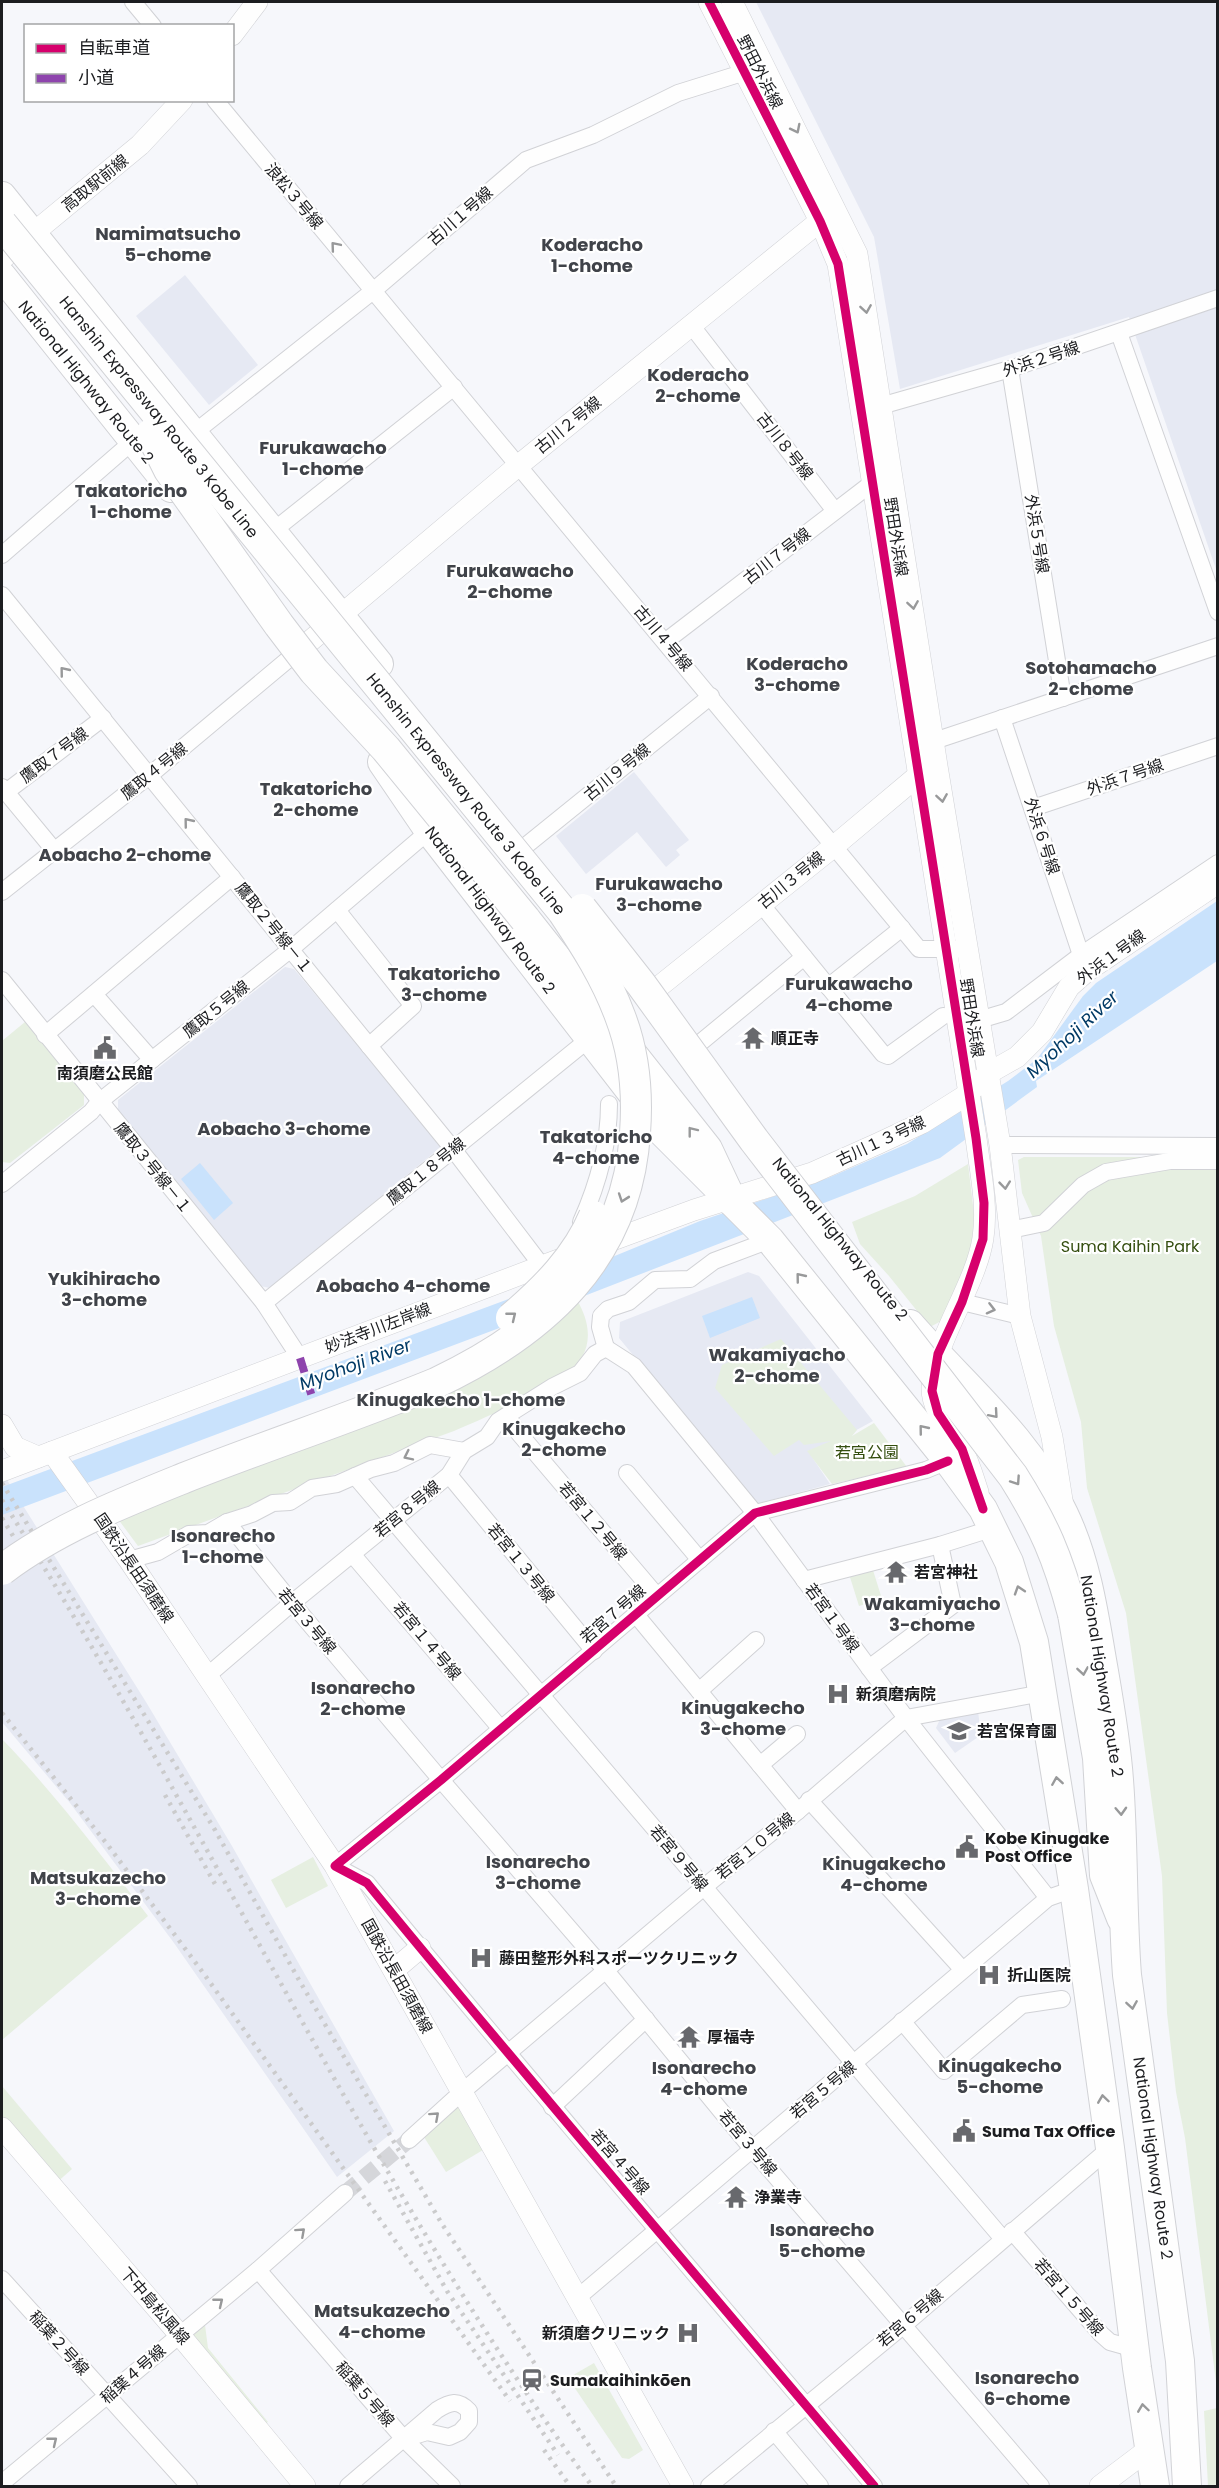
<svg xmlns="http://www.w3.org/2000/svg" width="1219" height="2488" font-family="Poppins,'Noto Sans JP',sans-serif">
<rect width="100%" height="100%" fill="#f6f7fb"/>
<g fill="#e6e9f3">
<polygon points="756,2 1217,2 1217,572 1129,317 900,389 874,237"/>
<polygon points="185,275 258,365 209,405 136,316"/>
<polygon points="634,772 689,840 676,850 680,855 666,867 637,832 586,874 556,836"/>
<polygon points="285,967 294,969 442,1146 270,1288 260,1286 118,1111 118,1100"/>
<polygon points="748,1272 759,1276 873,1421 840,1439 808,1451 830,1484 756,1504 619,1338 620,1322"/>
<polygon points="2,1472 146,1702 232,1846 394,2131 337,2177 174,1943 70,1803 2,1722"/>
<polygon points="978,1711 981,1735 955,1753 936,1728 941,1717"/>
</g>
<g fill="#e6efe1">
<polygon points="25,1022 84,1094 84,1105 10,1163 2,1162 2,1041"/>
<polygon points="1024,1157 1217,1157 1217,2390 1185,2138 1176,2092 1167,2013 1162,1876 1126,1613 1087,1488 1081,1422 1054,1326 1041,1236 1022,1193 1018,1160"/>
<polygon points="968,1164 977,1238 945,1319 930,1327 889,1276 860,1244 852,1222 915,1196"/>
<path d="M577,1300c10,17 16,38 5,57 -15,26 -98,61 -128,74l-316,115 -20,-27z"/>
<polygon points="781,1339 857,1430 852,1436 874,1423 907,1467 832,1484 807,1451 831,1441 804,1445 799,1440 774,1456 715,1388 722,1365"/>
<polygon points="872,1567 882,1599 859,1606 849,1574"/>
<path d="M2,1739c53,55 99,116 146,177l-146,124z"/>
<polygon points="313,1857 328,1886 286,1908 271,1880"/>
<polygon points="2,2086 72,2169 55,2184 2,2121"/>
<polygon points="459,2104 483,2150 446,2172 424,2137"/>
<polygon points="205,2325 208,2348 268,2422 261,2426 188,2336"/>
<polygon points="594,2363 643,2450 629,2459 622,2458 568,2378"/>
<polygon points="1217,2408 1217,2486 1208,2486 1204,2411"/>
</g>
<g fill="#c9e2fc">
<polygon points="1217,901 1217,961 1036,1081 1037,1087 940,1158 579,1298 2,1515 2,1487 522,1294 700,1221 828,1178 907,1144 1008,1081 1037,1059 1083,996 1096,983"/>
<polygon points="200,1163 233,1203 214,1220 181,1179"/>
<polygon points="752,1297 760,1318 710,1338 702,1316"/>
</g>
<g fill="none" stroke-linecap="round" stroke-linejoin="round">
<polyline stroke="#d5d6da" stroke-width="16" stroke-dasharray="16 8" stroke-linecap="butt" points="345,2193 409,2140"/>
<g stroke="#d1d2d6" stroke-width="18">
<g id="minor">
<polyline points="133,2 153,26"/>
<polyline points="215,100 919,949 957,949"/>
<polyline points="691,325 835,511"/>
<polyline points="1119,333 1218,612"/>
<polyline points="1010,369 1063,698"/>
<polyline points="870,409 1010,369 1218,298"/>
<polyline points="194,433 373,291 526,160 593,135 678,93 755,69"/>
<polyline points="273,531 454,387"/>
<polyline points="2,555 132,442"/>
<polyline points="2,595 453,1149 542,1266"/>
<polyline points="666,641 872,483 881,481"/>
<polyline points="1002,718 1081,955"/>
<polyline points="934,741 1218,646"/>
<polyline points="2,787 54,850"/>
<polyline points="6,792 103,718"/>
<polyline points="1033,808 1218,746"/>
<polyline points="523,848 711,696"/>
<polyline points="2,892 150,775 303,647"/>
<polyline points="761,904 883,1054 888,1056 943,1016"/>
<polyline points="337,910 413,1006 369,1046"/>
<polyline points="2,980 264,1303 300,1358"/>
<polyline points="828,987 902,928"/>
<polyline points="94,994 152,1060"/>
<polyline points="979,1020 1006,1012 1081,955 1218,863"/>
<polyline points="45,1035 232,877"/>
<polyline points="689,1052 804,957"/>
<polyline points="1000,1145 1218,1146"/>
<polyline points="2,1184 91,1112 99,1102 291,949 429,831"/>
<path d="M581,1222c17,-38 28,-76 28,-118"/>
<polyline points="1010,1230 1044,1223 1083,1185 1106,1172 1170,1161 1218,1161"/>
<polyline points="962,1302 1020,1316"/>
<polyline points="264,1303 589,1039"/>
<polyline points="606,1348 634,1366 755,1513 906,1718 1048,1898"/>
<polyline points="606,1348 600,1327 601,1316 608,1309 629,1302 655,1280 690,1279 714,1261 770,1240"/>
<polyline points="508,1417 517,1431 657,1596"/>
<polyline points="627,1473 700,1560"/>
<polyline points="449,1475 594,1651"/>
<polyline points="355,1476 1003,2239"/>
<polyline points="227,1522 292,1603 441,1780 607,1972 753,2150 1041,2486"/>
<polyline points="352,1554 501,1729"/>
<polyline points="129,1560 158,1552 189,1534 208,1533 227,1522 252,1514 273,1503 290,1502 312,1488 337,1484 371,1469 394,1463 430,1445 464,1451"/>
<polyline points="804,1580 940,1545 994,1528"/>
<polyline points="637,1616 798,1811"/>
<polyline points="869,1668 953,1605 940,1545"/>
<polyline points="207,1676 292,1603 449,1475 464,1451 487,1437 498,1421 552,1387 580,1373 595,1354 606,1348"/>
<polyline points="699,1691 756,1640"/>
<polyline points="760,1765 797,1734"/>
<polyline points="809,1800 962,1969"/>
<polyline points="902,2021 944,2071 1022,2005 1062,1999"/>
<polyline points="552,2107 646,2019"/>
<polyline points="409,2140 462,2092 704,1887 798,1811 906,1718 1043,1693"/>
<polyline points="1012,2231 1101,2334 1110,2342 1135,2349"/>
<polyline points="258,2270 404,2439 452,2486"/>
<polyline points="2,2279 189,2486"/>
<polyline points="576,2299 1048,1898 1074,1889"/>
<polyline points="774,2431 820,2486"/>
<polyline points="2,2483 258,2270 345,2193"/>
<path d="M348,2486l89,-76c13,-8 21,-11 32,1v11l-9,10 -11,5 -22,-5 -23,7"/>
<polyline points="709,2486 904,2325 1110,2148"/>
<path d="M874,2486c-169,-201 -341,-400 -507,-603l-32,-17 106,-86 314,-267 171,-43 22,-9"/>
</g>
</g>
<g stroke="#d1d2d6" stroke-width="22">
<g id="tertiary">
<path d="M709,2l111,219 18,43 138,874c4,32 12,67 7,100 -7,48 -51,105 -51,150 0,24 19,41 30,61 7,13 11,28 16,43"/>
<polyline points="732,2 857,254 937,766 1000,1145 1020,1316 1052,1437 1062,1500"/>
<polyline points="232,35 257,2"/>
<polyline points="2,259 140,145 182,100"/>
<polyline points="303,647 519,465 820,221 832,214"/>
<polyline points="646,997 833,847 920,774 928,770"/>
<polyline points="2,1425 15,1447 38,1457"/>
<polyline points="52,1452 129,1560 335,1866 683,2486"/>
<polyline points="2,1471 542,1266 694,1210 812,1173 877,1144 922,1123 968,1094 987,1074 1017,1057 1042,1032 1069,987 1087,971 1218,883"/>
<polyline points="394,1970 420,1948"/>
<polyline points="2,2128 179,2334 305,2486"/>
<polyline points="1100,2486 1149,2449"/>
</g>
</g>
<g stroke="#d1d2d6" stroke-width="30">
<g id="trunk">
<polyline points="2,196 379,664"/>
<polyline points="2,276 171,488"/>
<polyline points="382,762 429,831 662,1132 770,1240 948,1461 983,1509 1009,1562 1034,1642 1074,1889 1110,2148 1137,2368 1155,2486"/>
<path d="M910,1324c53,61 119,114 154,190 21,44 29,92 37,140 7,41 15,83 18,126 5,65 3,130 8,195l53,386 7,125"/>
</g>
</g>
<g stroke="#d1d2d6" stroke-width="32">
<g id="motorway">
<polyline points="525,919 707,1149 731,1200"/>
<polyline points="1073,1614 1098,1758 1105,1875 1122,1918"/>
</g>
</g>
<use href="#minor" stroke="#fefefe" stroke-width="16"/>
<use href="#tertiary" stroke="#fefefe" stroke-width="21"/>
<use href="#trunk" stroke="#fefefe" stroke-width="28"/>
<use href="#motorway" stroke="#fefefe" stroke-width="30"/>
<g stroke="#cbcbcc" stroke-width="4.5" stroke-dasharray="3 6" stroke-linecap="butt">
<polyline points="2,1483 215,1830 299,1980 442,2224 616,2486"/>
<path d="M2,1500c206,323 363,677 590,986"/>
<polyline points="2,1518 34,1570"/>
<polyline points="2,1713 107,1844 204,1974 510,2401"/>
<polyline points="165,1795 215,1884"/>
<polyline points="385,2181 447,2291 558,2455"/>
<polyline points="544,2450 570,2486"/>
</g>
<g stroke="#d1d2d6" stroke-width="32" stroke-linecap="butt">
<g id="motorway-bridge">
<path d="M2,224l561,688c22,33 43,66 57,104 14,36 18,77 15,117 -8,125 -91,199 -199,250 -83,34 -168,62 -252,95 -62,25 -128,51 -182,92"/>
<polyline points="151,434 169,470 279,625 314,671 386,749 525,919"/>
<path d="M582,909l59,75 113,156 259,336c31,49 45,82 60,138"/>
<path d="M511,1318c34,-29 66,-61 83,-102"/>
</g>
</g>
<use href="#motorway-bridge" stroke="#fefefe" stroke-width="30"/>
<polyline stroke="#8e44ad" stroke-width="8" stroke-dasharray="15 8" stroke-linecap="butt" points="300,1358 313,1400"/>
<g stroke="#fff" stroke-width="13">
<g id="cycleway">
<polyline points="709,2 820,221 838,264 976,1138 984,1203 983,1239 962,1302 938,1354 932,1391 938,1413 962,1449 983,1509"/>
<path d="M874,2486c-169,-201 -341,-400 -507,-603l-32,-17 106,-86 314,-267 171,-43 22,-9"/>
</g>
</g>
<use href="#cycleway" stroke="#d6006c" stroke-width="9"/>
</g>
<defs><path id="oneway-chevron" d="M-2-3.5L2.5 0L-2 3.5" fill="none" stroke-width="1.6" stroke-linecap="round" stroke-linejoin="round" transform="scale(1.5)"/></defs>
<g stroke="#98999a">
<use href="#oneway-chevron" transform="translate(796 129) rotate(63)"/>
<use href="#oneway-chevron" transform="translate(335 246) rotate(-130)"/>
<use href="#oneway-chevron" transform="translate(866 309) rotate(81)"/>
<use href="#oneway-chevron" transform="translate(913 605) rotate(81)"/>
<use href="#oneway-chevron" transform="translate(64 671) rotate(-129)"/>
<use href="#oneway-chevron" transform="translate(942 798) rotate(81)"/>
<use href="#oneway-chevron" transform="translate(188 822) rotate(-129)"/>
<use href="#oneway-chevron" transform="translate(692 1131) rotate(-128)"/>
<use href="#oneway-chevron" transform="translate(1005 1185) rotate(84)"/>
<use href="#oneway-chevron" transform="translate(623 1198) rotate(109)"/>
<use href="#oneway-chevron" transform="translate(800 1277) rotate(-129)"/>
<use href="#oneway-chevron" transform="translate(991 1309) rotate(14)"/>
<use href="#oneway-chevron" transform="translate(512 1316) rotate(-39)"/>
<use href="#oneway-chevron" transform="translate(994 1414) rotate(49)"/>
<use href="#oneway-chevron" transform="translate(923 1429) rotate(-129)"/>
<use href="#oneway-chevron" transform="translate(408 1456) rotate(154)"/>
<use href="#oneway-chevron" transform="translate(1016 1481) rotate(56)"/>
<use href="#oneway-chevron" transform="translate(1019 1590) rotate(-108)"/>
<use href="#oneway-chevron" transform="translate(1083 1671) rotate(81)"/>
<use href="#oneway-chevron" transform="translate(1057 1781) rotate(-99)"/>
<use href="#oneway-chevron" transform="translate(1121 1811) rotate(87)"/>
<use href="#oneway-chevron" transform="translate(1132 2005) rotate(81)"/>
<use href="#oneway-chevron" transform="translate(1103 2099) rotate(-98)"/>
<use href="#oneway-chevron" transform="translate(435 2116) rotate(-42)"/>
<use href="#oneway-chevron" transform="translate(301 2232) rotate(-42)"/>
<use href="#oneway-chevron" transform="translate(219 2302) rotate(-39)"/>
<use href="#oneway-chevron" transform="translate(1143 2408) rotate(-98)"/>
<use href="#oneway-chevron" transform="translate(53 2441) rotate(-39)"/>
</g>
<defs>
<g id="temple-bare" transform="scale(1.8)"><path d="M0-6L5-2H3V0L6.5 2.5H4V6H1.5V3h-3V6H-4V2.5H-6.5L-3 0V-2H-5Z" fill="#68696d" stroke="#fff" stroke-width="2.5" paint-order="stroke"/></g>
<g id="civic-bare" transform="scale(1.8)"><path d="M-.6-6.5H3V-4.5H.6V-3L4-1V1h2V6H-6V1h2V-1L-.6-3ZM-1.2 2.5V6h2.4V2.5Z" fill="#68696d" stroke="#fff" stroke-width="2.5" paint-order="stroke"/></g>
<g id="hospital-bare" transform="scale(1.8)"><path d="M-5-5h3v3.5h4V-5h3V5h-3V1.5h-4V5h-3Z" fill="#68696d" stroke="#fff" stroke-width="2.5" paint-order="stroke"/></g>
<g id="school-bare" transform="scale(1.8)"><path d="M0-5L7-2L0 1L-7-2ZM-4 1L0 2.5L4 1V4Q0 6-4 4Z" fill="#68696d" stroke="#fff" stroke-width="2.5" paint-order="stroke"/></g>
<g id="station-bare" transform="scale(1.8)"><path d="M-3-6H3Q5-6 5-4V2Q5 4 3 4L4.5 6H3L1.5 4h-3L-3 6H-4.5L-3 4Q-5 4-5 2V-4Q-5-6-3-6ZM-3.5-4v3h7v-3ZM-3.5 1v1.5H-2V1ZM2 1v1.5H3.5V1Z" fill="#68696d" stroke="#fff" stroke-width="2.5" paint-order="stroke"/></g>
</defs>
<g fill-rule="evenodd">
<use href="#temple-bare" x="753" y="1038"/>
<use href="#civic-bare" x="105" y="1048"/>
<use href="#temple-bare" x="896" y="1572"/>
<use href="#hospital-bare" x="838" y="1694"/>
<use href="#school-bare" x="959" y="1731"/>
<use href="#civic-bare" x="967" y="1847"/>
<use href="#hospital-bare" x="481" y="1958"/>
<use href="#hospital-bare" x="989" y="1975"/>
<use href="#temple-bare" x="689" y="2037"/>
<use href="#civic-bare" x="964" y="2131"/>
<use href="#temple-bare" x="736" y="2197"/>
<use href="#hospital-bare" x="688" y="2333"/>
<use href="#station-bare" x="532" y="2380"/>
</g>
<g text-anchor="middle" dominant-baseline="central" stroke-width="4.5" stroke-linejoin="round" paint-order="stroke">
<g font-size="16" fill="#1c1d20" stroke="#fff">
<text transform="translate(760 72) rotate(63)">野田外浜線</text>
<text transform="translate(95 183) rotate(-39)">高取駅前線</text>
<text transform="translate(294 196) rotate(50)">浪松３号線</text>
<text transform="translate(460 216) rotate(-41)">古川１号線</text>
<text transform="translate(1041 359) rotate(-18)">外浜２号線</text>
<text transform="translate(86 382) rotate(51)">National Highway Route 2</text>
<text transform="translate(159 417) rotate(51)">Hanshin Expressway Route 3 Kobe Line</text>
<text transform="translate(568 425) rotate(-39)">古川２号線</text>
<text transform="translate(785 446) rotate(52)">古川８号線</text>
<text transform="translate(1037 534) rotate(81)">外浜５号線</text>
<text transform="translate(896 537) rotate(81)">野田外浜線</text>
<text transform="translate(777 556) rotate(-38)">古川７号線</text>
<text transform="translate(663 638) rotate(50)">古川４号線</text>
<text transform="translate(54 755) rotate(-37)">鷹取７号線</text>
<text transform="translate(154 771) rotate(-39)">鷹取４号線</text>
<text transform="translate(617 772) rotate(-39)">古川９号線</text>
<text transform="translate(1125 777) rotate(-19)">外浜７号線</text>
<text transform="translate(466 794) rotate(51)">Hanshin Expressway Route 3 Kobe Line</text>
<text transform="translate(1042 836) rotate(72)">外浜６号線</text>
<text transform="translate(791 880) rotate(-39)">古川３号線</text>
<text transform="translate(490 910) rotate(53)">National Highway Route 2</text>
<text transform="translate(274 928) rotate(51)">鷹取２号線－１</text>
<text transform="translate(1111 957) rotate(-36)">外浜１号線</text>
<text transform="translate(216 1009) rotate(-39)">鷹取５号線</text>
<text transform="translate(972 1018) rotate(81)">野田外浜線</text>
<text transform="translate(881 1141) rotate(-25)">古川１３号線</text>
<text transform="translate(153 1168) rotate(51)">鷹取３号線－１</text>
<text transform="translate(426 1171) rotate(-39)">鷹取１８号線</text>
<text transform="translate(840 1239) rotate(51)">National Highway Route 2</text>
<text transform="translate(378 1328) rotate(-21)">妙法寺川左岸線</text>
<text transform="translate(407 1509) rotate(-39)">若宮８号線</text>
<text transform="translate(593 1521) rotate(50)">若宮１２号線</text>
<text transform="translate(521 1563) rotate(51)">若宮１３号線</text>
<text transform="translate(134 1568) rotate(56)">国鉄沿長田須磨線</text>
<text transform="translate(613 1614) rotate(-41)">若宮７号線</text>
<text transform="translate(832 1618) rotate(54)">若宮１号線</text>
<text transform="translate(307 1621) rotate(50)">若宮３号線</text>
<text transform="translate(427 1641) rotate(50)">若宮１４号線</text>
<text transform="translate(1102 1676) rotate(81)">National Highway Route 2</text>
<text transform="translate(755 1846) rotate(-39)">若宮１０号線</text>
<text transform="translate(679 1858) rotate(50)">若宮９号線</text>
<text transform="translate(397 1976) rotate(61)">国鉄沿長田須磨線</text>
<text transform="translate(823 2090) rotate(-40)">若宮５号線</text>
<text transform="translate(748 2143) rotate(50)">若宮３号線</text>
<text transform="translate(1153 2158) rotate(82)">National Highway Route 2</text>
<text transform="translate(620 2162) rotate(49)">若宮４号線</text>
<text transform="translate(1069 2297) rotate(49)">若宮１５号線</text>
<text transform="translate(155 2306) rotate(49)">下中島松風線</text>
<text transform="translate(910 2318) rotate(-40)">若宮６号線</text>
<text transform="translate(59 2343) rotate(48)">稲葉２号線</text>
<text transform="translate(133 2374) rotate(-41)">稲葉４号線</text>
<text transform="translate(365 2394) rotate(49)">稲葉５号線</text>
</g>
<g font-size="16" font-weight="bold" fill="#1c1d20" stroke="#fff" text-anchor="start">
<text x="771" y="1038">順正寺</text>
<text x="105" y="1073" text-anchor="middle">南須磨公民館</text>
<text x="914" y="1572">若宮神社</text>
<text x="856" y="1694">新須磨病院</text>
<text x="977" y="1731">若宮保育園</text>
<text x="985" y="1838">Kobe Kinugake<tspan x="985" dy="18">Post Office</tspan></text>
<text x="499" y="1958">藤田整形外科スポーツクリニック</text>
<text x="1007" y="1975">折山医院</text>
<text x="707" y="2037">厚福寺</text>
<text x="982" y="2131">Suma Tax Office</text>
<text x="754" y="2197">浄業寺</text>
<text x="670" y="2333" text-anchor="end">新須磨クリニック</text>
<text x="550" y="2380">Sumakaihinkōen</text>
</g>
<g font-size="16" fill="#344e0f" stroke="#fff">
<text x="1130" y="1246">Suma Kaihin Park</text>
<text x="867" y="1452">若宮公園</text>
</g>
<g font-size="18" font-weight="bold" fill="#404349" stroke="#fff">
<text x="168" y="233">Namimatsucho<tspan x="168" dy="21">5-chome</tspan></text>
<text x="592" y="244">Koderacho<tspan x="592" dy="21">1-chome</tspan></text>
<text x="698" y="374">Koderacho<tspan x="698" dy="21">2-chome</tspan></text>
<text x="323" y="447">Furukawacho<tspan x="323" dy="21">1-chome</tspan></text>
<text x="131" y="490">Takatoricho<tspan x="131" dy="21">1-chome</tspan></text>
<text x="510" y="570">Furukawacho<tspan x="510" dy="21">2-chome</tspan></text>
<text x="797" y="663">Koderacho<tspan x="797" dy="21">3-chome</tspan></text>
<text x="1091" y="667">Sotohamacho<tspan x="1091" dy="21">2-chome</tspan></text>
<text x="316" y="788">Takatoricho<tspan x="316" dy="21">2-chome</tspan></text>
<text x="125" y="854">Aobacho 2-chome</text>
<text x="659" y="883">Furukawacho<tspan x="659" dy="21">3-chome</tspan></text>
<text x="444" y="973">Takatoricho<tspan x="444" dy="21">3-chome</tspan></text>
<text x="849" y="983">Furukawacho<tspan x="849" dy="21">4-chome</tspan></text>
<text x="284" y="1128">Aobacho 3-chome</text>
<text x="596" y="1136">Takatoricho<tspan x="596" dy="21">4-chome</tspan></text>
<text x="104" y="1278">Yukihiracho<tspan x="104" dy="21">3-chome</tspan></text>
<text x="403" y="1285">Aobacho 4-chome</text>
<text x="777" y="1354">Wakamiyacho<tspan x="777" dy="21">2-chome</tspan></text>
<text x="461" y="1399">Kinugakecho 1-chome</text>
<text x="564" y="1428">Kinugakecho<tspan x="564" dy="21">2-chome</tspan></text>
<text x="223" y="1535">Isonarecho<tspan x="223" dy="21">1-chome</tspan></text>
<text x="932" y="1603">Wakamiyacho<tspan x="932" dy="21">3-chome</tspan></text>
<text x="363" y="1687">Isonarecho<tspan x="363" dy="21">2-chome</tspan></text>
<text x="743" y="1707">Kinugakecho<tspan x="743" dy="21">3-chome</tspan></text>
<text x="538" y="1861">Isonarecho<tspan x="538" dy="21">3-chome</tspan></text>
<text x="884" y="1863">Kinugakecho<tspan x="884" dy="21">4-chome</tspan></text>
<text x="98" y="1877">Matsukazecho<tspan x="98" dy="21">3-chome</tspan></text>
<text x="1000" y="2065">Kinugakecho<tspan x="1000" dy="21">5-chome</tspan></text>
<text x="704" y="2067">Isonarecho<tspan x="704" dy="21">4-chome</tspan></text>
<text x="822" y="2229">Isonarecho<tspan x="822" dy="21">5-chome</tspan></text>
<text x="382" y="2310">Matsukazecho<tspan x="382" dy="21">4-chome</tspan></text>
<text x="1027" y="2377">Isonarecho<tspan x="1027" dy="21">6-chome</tspan></text>
</g>
<g font-size="18" font-style="italic" fill="#013a65" stroke="#fff">
<text transform="translate(1072 1034) rotate(-43)">Myohoji River</text>
<text transform="translate(355 1364) rotate(-20)">Myohoji River</text>
</g>
</g>
<rect width="1219" height="2488" fill="none" stroke="#1c1d20" stroke-width="6"/>
<rect x="24" y="24" width="210" height="78" fill="#ffffff" stroke="#a4a5a6" stroke-width="1.5"/>
<rect x="36" y="44" width="30" height="9" fill="#d6006c" stroke="#a4a5a6" stroke-width="1.5"/>
<text x="78" y="54" font-size="18" fill="#1c1d20">自転車道</text>
<rect x="36" y="74" width="30" height="9" fill="#8e44ad" stroke="#a4a5a6" stroke-width="1.5"/>
<text x="78" y="84" font-size="18" fill="#1c1d20">小道</text>
</svg>
